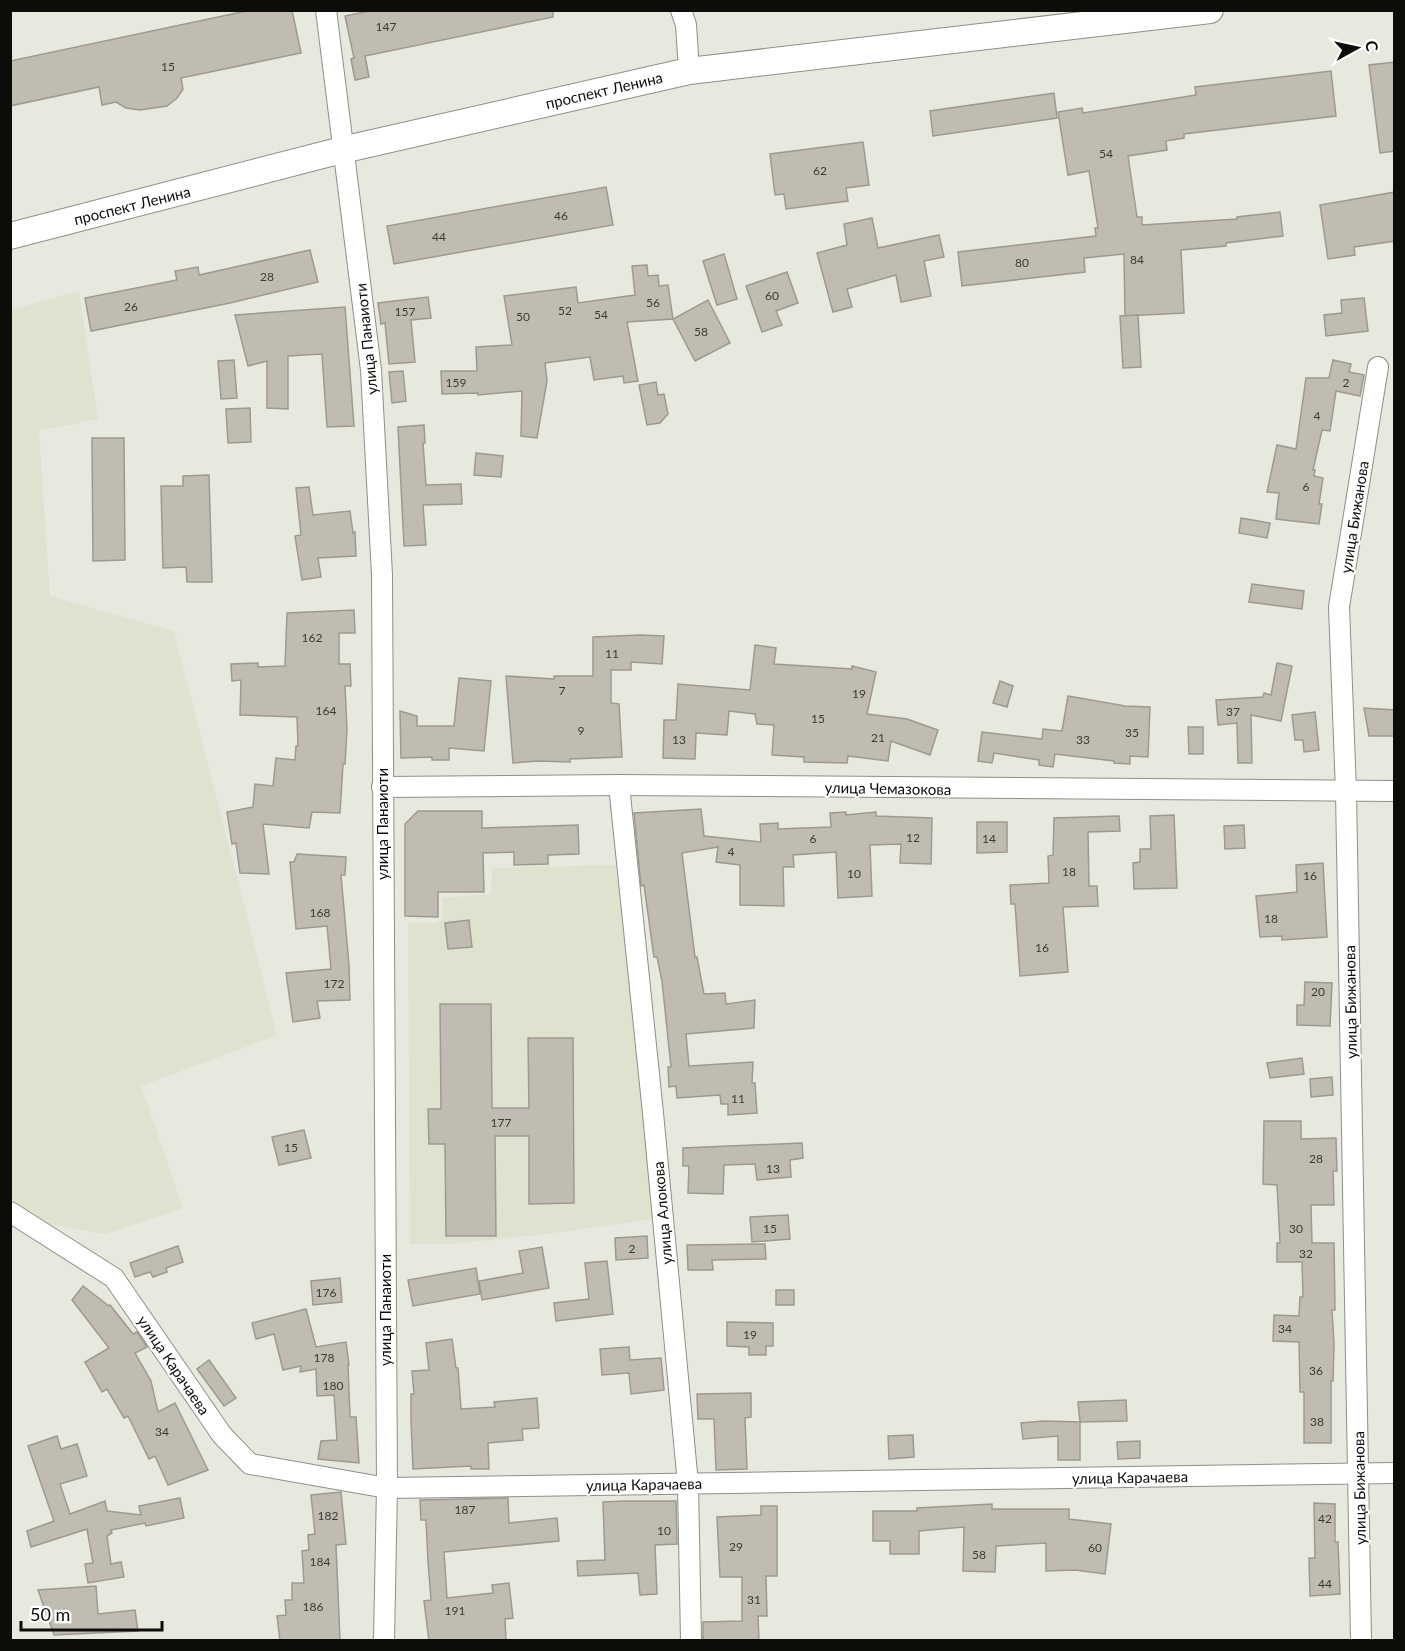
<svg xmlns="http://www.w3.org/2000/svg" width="1405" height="1651" font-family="Lato,sans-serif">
<rect width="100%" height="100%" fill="#e7e9de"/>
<g fill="#dfe2cf">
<polygon points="79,291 98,419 39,431 50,596 174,631 277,1035 141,1086 183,1208 106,1234 48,1224 10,1198 11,310"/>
<polygon points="615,865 637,1003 648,1137 653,1219 539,1235 449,1244 410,1244 408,922 435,923 442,919 443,898 491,894 492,868"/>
</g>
<g fill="#c1bcb1" stroke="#9e998f" stroke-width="1.5">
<polygon points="251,10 292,10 301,53 181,78 183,89 177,98 167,106 140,110 126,108 116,102 102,105 99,87 10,106 10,61"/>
<polygon points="373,10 553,10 553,17 365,56 369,77 355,80 351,59 354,58 345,16"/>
<polygon points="1395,62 1395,151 1380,153 1369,65"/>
<polygon points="1331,71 1336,116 1184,134 1184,138 1166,141 1167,150 1128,156 1137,217 1142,217 1142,225 1237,219 1237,217 1280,212 1283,236 1226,243 1226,246 1181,250 1184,313 1125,316 1124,254 1084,258 1085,272 962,286 958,252 1096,236 1095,228 1098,228 1089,171 1068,175 1058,112 1082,108 1083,113 1196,95 1195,87"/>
<polygon points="1054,93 1057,118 933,136 930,111"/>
<polygon points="863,142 869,185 846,188 848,201 786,209 784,194 775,195 770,154"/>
<polygon points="606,187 613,225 394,264 387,226"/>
<polygon points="1395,192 1395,241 1354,247 1355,255 1328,259 1320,205"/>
<polygon points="872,218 878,248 939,235 944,257 924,261 931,296 901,302 896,275 847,289 852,307 833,312 817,253 847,245 844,224"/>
<polygon points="310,250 318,282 230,303 91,331 85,298 177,280 175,271 198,267 199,275"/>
<polygon points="724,254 737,299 717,305 703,261"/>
<polygon points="647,265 648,276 658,275 659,286 668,285 673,319 627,322 638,381 624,383 623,376 594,380 590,357 545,363 547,381 537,438 521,436 522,391 478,395 478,393 442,394 441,371 477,371 476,347 512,345 504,296 576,287 578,303 635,295 632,266"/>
<polygon points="787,272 798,303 776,311 782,325 762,332 746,286"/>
<polygon points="428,297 431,318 411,320 415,362 389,364 385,323 381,324 378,303"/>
<polygon points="1364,298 1368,331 1326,336 1324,315 1342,313 1341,300"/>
<polygon points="708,300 730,343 695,361 673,319"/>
<polygon points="345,307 354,426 327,427 322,354 288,356 288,409 267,408 267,361 248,366 235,315"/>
<polygon points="1138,315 1141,367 1123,368 1120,316"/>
<polygon points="234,360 237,398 221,399 218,361"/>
<polygon points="1333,360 1351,364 1349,372 1364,375 1360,396 1336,391 1330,431 1322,430 1313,470 1315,470 1314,476 1323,478 1319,504 1322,504 1319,524 1276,519 1279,493 1267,492 1277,445 1296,449 1306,378 1329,378"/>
<polygon points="403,371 406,401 392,403 389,372"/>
<polygon points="656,382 658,395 664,394 668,414 660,423 647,425 639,385"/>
<polygon points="250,408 251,442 228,443 226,409"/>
<polygon points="424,425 425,443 423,443 426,485 461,484 462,504 423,505 426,545 404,546 398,427"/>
<polygon points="92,438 124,438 125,560 93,561"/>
<polygon points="476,453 503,456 501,477 474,475"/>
<polygon points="209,475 212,582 187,582 186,567 163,568 161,486 183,486 183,476"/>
<polygon points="309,487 313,515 350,511 353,533 355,532 356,556 318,558 321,577 302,580 295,536 301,535 296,488"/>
<polygon points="1241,518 1270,523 1267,538 1239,533"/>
<polygon points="1252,584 1304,591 1302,609 1249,602"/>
<polygon points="354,610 355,633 339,633 339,664 350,664 351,686 345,686 347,729 345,764 343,764 340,813 312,812 309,828 263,824 269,874 240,873 236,843 232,844 227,812 253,807 255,784 273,786 276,758 295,760 296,746 298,746 297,717 240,715 241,680 232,681 231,664 258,663 258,667 285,666 287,613"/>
<polygon points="641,635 664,636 662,664 631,662 631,670 611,670 611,703 619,704 622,757 570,759 570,762 538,761 513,763 506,676 554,679 554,676 593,676 593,637"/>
<polygon points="755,645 776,648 774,664 852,669 852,666 876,672 867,714 907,719 938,730 930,755 891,741 888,761 848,756 847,763 804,762 804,757 772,755 774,725 757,724 755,714 729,711 727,735 696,733 695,759 663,758 664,720 676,720 678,684 750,690"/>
<polygon points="1277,663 1292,666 1281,721 1251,715 1252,763 1238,763 1237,723 1218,725 1216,700 1263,697 1264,693 1271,695"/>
<polygon points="459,678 491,681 484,751 449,748 449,760 432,760 432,757 401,758 400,711 417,716 417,726 454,726"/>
<polygon points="1000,681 1013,686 1007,707 993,703"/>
<polygon points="1068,696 1125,706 1150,707 1148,757 1130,756 1130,764 1114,763 1114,761 1055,754 1053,767 1039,765 1039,760 994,753 992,763 978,761 982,732 1042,739 1043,729 1062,731"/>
<polygon points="1364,708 1395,710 1395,736 1369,736"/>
<polygon points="1315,712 1319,750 1304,752 1303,740 1295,740 1292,715"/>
<polygon points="1188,727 1203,727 1203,754 1189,754"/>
<polygon points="701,809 704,836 761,842 760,824 778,823 778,829 831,827 830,813 846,812 846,815 876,812 876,816 932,818 931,864 900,863 901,844 870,845 872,896 838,898 836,852 793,855 794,867 783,867 784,906 740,905 740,865 716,862 718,847 682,853 695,957 697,957 704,994 725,993 726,1004 755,1000 754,1028 686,1034 689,1066 753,1062 752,1083 755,1083 757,1113 728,1115 728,1104 721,1104 720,1095 677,1098 676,1086 669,1087 668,1067 671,1067 662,981 657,957 654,957 644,885 641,886 634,813"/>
<polygon points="418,811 482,811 482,828 578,825 579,854 548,855 548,864 514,865 514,852 483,853 484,892 438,892 438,917 405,916 405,824"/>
<polygon points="1174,815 1177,888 1134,889 1133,863 1140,862 1140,849 1151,849 1150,816"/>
<polygon points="1119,816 1120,831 1088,832 1089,886 1097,886 1098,906 1063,907 1068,972 1020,976 1015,904 1011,904 1010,885 1049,883 1048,856 1053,855 1054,818"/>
<polygon points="977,822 1007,822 1007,852 977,853"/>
<polygon points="1244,825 1245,848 1225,849 1224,826"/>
<polygon points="297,854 346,857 345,875 341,875 349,965 350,1000 317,1001 320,1018 293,1022 286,973 331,969 327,926 296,929 290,862 294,862"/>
<polygon points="1323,863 1327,937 1282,940 1282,936 1260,937 1256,896 1297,892 1296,865"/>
<polygon points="469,920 472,947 448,949 445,923"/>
<polygon points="1305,982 1332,983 1330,1026 1297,1025 1297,1005 1304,1005"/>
<polygon points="440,1004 491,1004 492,1108 529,1108 528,1038 573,1038 574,1203 529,1204 529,1136 495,1136 496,1236 446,1236 445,1144 429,1144 428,1109 441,1109"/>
<polygon points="1302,1058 1304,1074 1270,1078 1267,1063"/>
<polygon points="1332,1077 1333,1095 1311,1097 1310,1079"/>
<polygon points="1264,1121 1301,1121 1301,1139 1336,1138 1337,1171 1333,1171 1334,1205 1311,1205 1312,1243 1334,1243 1335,1310 1332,1310 1334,1344 1333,1381 1331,1381 1331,1443 1304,1443 1304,1392 1300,1392 1299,1342 1273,1341 1274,1315 1299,1316 1300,1297 1303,1297 1302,1262 1277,1262 1277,1243 1280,1243 1277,1185 1263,1184"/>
<polygon points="304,1130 311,1158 279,1165 272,1137"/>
<polygon points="802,1143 803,1158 790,1160 791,1177 757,1180 755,1164 724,1165 723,1194 688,1193 689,1166 683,1166 683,1148"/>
<polygon points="788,1215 790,1239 752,1242 750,1217"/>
<polygon points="647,1236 648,1258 616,1260 615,1238"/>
<polygon points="765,1244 766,1259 712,1260 713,1270 688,1270 687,1245"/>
<polygon points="178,1246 183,1262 166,1268 167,1272 153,1277 150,1272 135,1277 130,1263"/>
<polygon points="542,1247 549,1288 482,1300 479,1281 523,1273 519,1251"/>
<polygon points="607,1261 613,1314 556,1321 554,1303 589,1299 585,1263"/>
<polygon points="476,1268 480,1294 413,1306 408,1280"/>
<polygon points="340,1278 342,1302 313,1305 311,1281"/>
<polygon points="83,1286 109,1306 110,1305 133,1334 137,1332 147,1347 135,1353 151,1381 158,1412 175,1403 208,1470 168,1485 155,1456 149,1459 128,1416 124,1418 107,1389 102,1392 85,1362 109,1348 72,1300"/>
<rect x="776" y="1290" width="18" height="15"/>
<polygon points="306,1309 316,1347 346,1342 349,1365 348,1365 350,1417 356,1417 359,1463 318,1459 321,1441 337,1440 334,1395 317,1396 316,1369 300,1372 301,1366 283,1370 274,1334 256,1339 252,1323"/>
<polygon points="727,1322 773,1323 773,1346 766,1346 766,1355 749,1355 749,1347 727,1346"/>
<polygon points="452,1339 456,1368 458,1368 461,1409 495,1407 494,1402 537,1398 539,1428 522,1429 523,1440 488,1443 489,1469 471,1469 471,1466 413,1469 411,1421 411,1394 414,1394 412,1371 429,1370 426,1343"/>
<polygon points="629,1347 630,1360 661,1358 664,1390 631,1394 629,1373 602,1375 600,1349"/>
<polygon points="209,1360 236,1398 224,1406 197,1369"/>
<polygon points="751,1393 751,1417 745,1418 747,1469 716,1470 714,1419 698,1419 697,1394"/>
<polygon points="1126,1400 1127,1421 1080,1422 1078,1402"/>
<polygon points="1044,1421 1080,1422 1080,1460 1058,1460 1058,1436 1023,1439 1021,1423"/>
<polygon points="913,1435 914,1457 889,1459 888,1436"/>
<polygon points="57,1436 61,1449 77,1444 87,1476 60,1484 70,1514 105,1501 107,1511 141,1515 139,1506 180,1498 184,1518 146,1526 145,1523 111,1530 112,1533 107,1536 111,1564 121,1562 124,1577 88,1583 85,1564 93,1563 87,1529 31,1547 27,1531 54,1521 28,1446"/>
<polygon points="1140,1441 1140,1458 1118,1459 1117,1442"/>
<polygon points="341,1492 346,1544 336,1545 340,1641 280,1641 277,1616 286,1615 285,1600 292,1600 292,1583 304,1583 302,1551 309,1550 308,1535 315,1534 311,1495"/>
<polygon points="508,1498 509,1523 557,1518 559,1541 444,1552 447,1598 493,1593 492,1585 509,1583 513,1618 505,1619 506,1641 429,1641 424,1601 431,1600 428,1561 426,1520 421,1520 420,1500"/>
<polygon points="625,1501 676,1501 677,1544 655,1545 657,1594 640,1595 638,1573 578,1576 577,1561 605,1560 603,1502"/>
<polygon points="1314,1503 1335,1504 1335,1542 1338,1542 1340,1594 1310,1596 1309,1558 1315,1558"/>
<polygon points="992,1504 992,1509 1069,1509 1069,1519 1111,1524 1105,1574 1075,1570 1046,1571 1046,1543 996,1546 995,1572 963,1571 964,1527 919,1531 919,1554 890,1554 890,1541 873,1541 873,1511 917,1511 917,1508"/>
<polygon points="761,1506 777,1506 777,1576 766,1576 767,1616 758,1616 759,1641 703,1641 703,1622 742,1621 742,1577 720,1577 717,1517 761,1515"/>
<polygon points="96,1586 98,1614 135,1610 138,1631 54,1635 38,1590"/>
</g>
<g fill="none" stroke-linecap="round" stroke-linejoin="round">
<g stroke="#8e9086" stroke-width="22">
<g id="minor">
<polyline points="326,10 371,370 382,575 387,1488 384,1640"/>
<polyline points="681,10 686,25 689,71"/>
<polyline points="619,785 653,1113 688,1484 691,1640"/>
<polyline points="382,787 619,785 1394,791"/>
<polyline points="10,1212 114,1278 222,1435 250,1464 387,1488 1394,1473"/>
<polyline points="1361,1640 1346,792 1339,607 1378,367"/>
</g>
</g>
<g stroke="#8e9086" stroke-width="28">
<polyline id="major" points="10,236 342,150 689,71 1210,10"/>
</g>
<use href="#minor" stroke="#fff" stroke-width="20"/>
<use href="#major" stroke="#fff" stroke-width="26"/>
</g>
<g text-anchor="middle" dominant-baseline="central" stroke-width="4.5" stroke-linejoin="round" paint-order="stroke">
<g font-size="12" fill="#393933">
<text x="386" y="26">147</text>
<text x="168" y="66">15</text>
<text x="1106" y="153">54</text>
<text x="820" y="170">62</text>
<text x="561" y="215">46</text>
<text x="439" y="236">44</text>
<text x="1137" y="259">84</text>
<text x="1022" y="262">80</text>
<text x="267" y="276">28</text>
<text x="772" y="295">60</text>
<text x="653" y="302">56</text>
<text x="131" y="306">26</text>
<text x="565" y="310">52</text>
<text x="405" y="311">157</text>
<text x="601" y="314">54</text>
<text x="523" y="316">50</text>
<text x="701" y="331">58</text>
<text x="456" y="382">159</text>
<text x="1346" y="382">2</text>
<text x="1317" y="415">4</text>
<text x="1306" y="486">6</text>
<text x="312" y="637">162</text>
<text x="612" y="653">11</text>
<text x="562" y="690">7</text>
<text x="859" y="693">19</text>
<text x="326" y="710">164</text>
<text x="1233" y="711">37</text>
<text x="818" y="718">15</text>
<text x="581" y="730">9</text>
<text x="1132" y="732">35</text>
<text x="878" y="737">21</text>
<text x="679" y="739">13</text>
<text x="1083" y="739">33</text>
<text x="913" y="837">12</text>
<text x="813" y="838">6</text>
<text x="989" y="838">14</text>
<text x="731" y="851">4</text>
<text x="1069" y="871">18</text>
<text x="854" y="873">10</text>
<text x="1310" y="875">16</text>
<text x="320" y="912">168</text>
<text x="1271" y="918">18</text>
<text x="1042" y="947">16</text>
<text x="334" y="983">172</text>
<text x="1318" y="991">20</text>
<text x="738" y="1098">11</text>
<text x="501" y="1122">177</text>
<text x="291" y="1147">15</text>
<text x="1316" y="1158">28</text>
<text x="773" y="1168">13</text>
<text x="770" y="1228">15</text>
<text x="1296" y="1228">30</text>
<text x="632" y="1248">2</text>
<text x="1306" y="1253">32</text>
<text x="326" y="1292">176</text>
<text x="1285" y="1328">34</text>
<text x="750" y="1334">19</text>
<text x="324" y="1357">178</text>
<text x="1316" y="1370">36</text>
<text x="333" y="1385">180</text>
<text x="1317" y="1421">38</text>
<text x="162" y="1431">34</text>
<text x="465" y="1509">187</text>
<text x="328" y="1515">182</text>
<text x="1325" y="1518">42</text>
<text x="664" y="1530">10</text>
<text x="736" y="1546">29</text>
<text x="1095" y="1547">60</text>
<text x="979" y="1554">58</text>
<text x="320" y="1561">184</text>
<text x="1325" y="1583">44</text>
<text x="754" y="1599">31</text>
<text x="313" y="1606">186</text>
<text x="455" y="1610">191</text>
</g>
<g font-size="15" fill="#0c0d09" stroke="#fff">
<text transform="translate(604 90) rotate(-13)">проспект Ленина</text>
<text transform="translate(132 205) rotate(-14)">проспект Ленина</text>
<text transform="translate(366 339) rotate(-96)">улица Панаиоти</text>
<text transform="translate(1354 517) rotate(-81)">улица Бижанова</text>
<text transform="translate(888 788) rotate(1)">улица Чемазокова</text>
<text transform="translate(382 824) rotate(-90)">улица Панаиоти</text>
<text transform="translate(1350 1002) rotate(-91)">улица Бижанова</text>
<text transform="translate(662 1213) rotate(-95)">улица Алокова</text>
<text transform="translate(385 1310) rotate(-90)">улица Панаиоти</text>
<text transform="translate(174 1365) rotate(56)">улица Карачаева</text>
<text transform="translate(1130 1477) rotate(-1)">улица Карачаева</text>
<text transform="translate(644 1484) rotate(-1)">улица Карачаева</text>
<text transform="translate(1359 1488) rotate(-91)">улица Бижанова</text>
</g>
</g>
<rect width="1405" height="1651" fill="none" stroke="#0c0d09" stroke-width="24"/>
<g transform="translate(1357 48) rotate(82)" stroke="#ffffff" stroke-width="4.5" paint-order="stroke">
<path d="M0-4.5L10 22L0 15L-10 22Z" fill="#0c0d09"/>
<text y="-9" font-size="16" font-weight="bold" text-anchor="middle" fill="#0c0d09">С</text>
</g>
<path d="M21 1621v9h141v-9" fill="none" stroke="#0c0d09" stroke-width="3"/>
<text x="30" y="1621" font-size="18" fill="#0c0d09" stroke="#ffffff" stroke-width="4.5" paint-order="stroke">50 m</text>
</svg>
